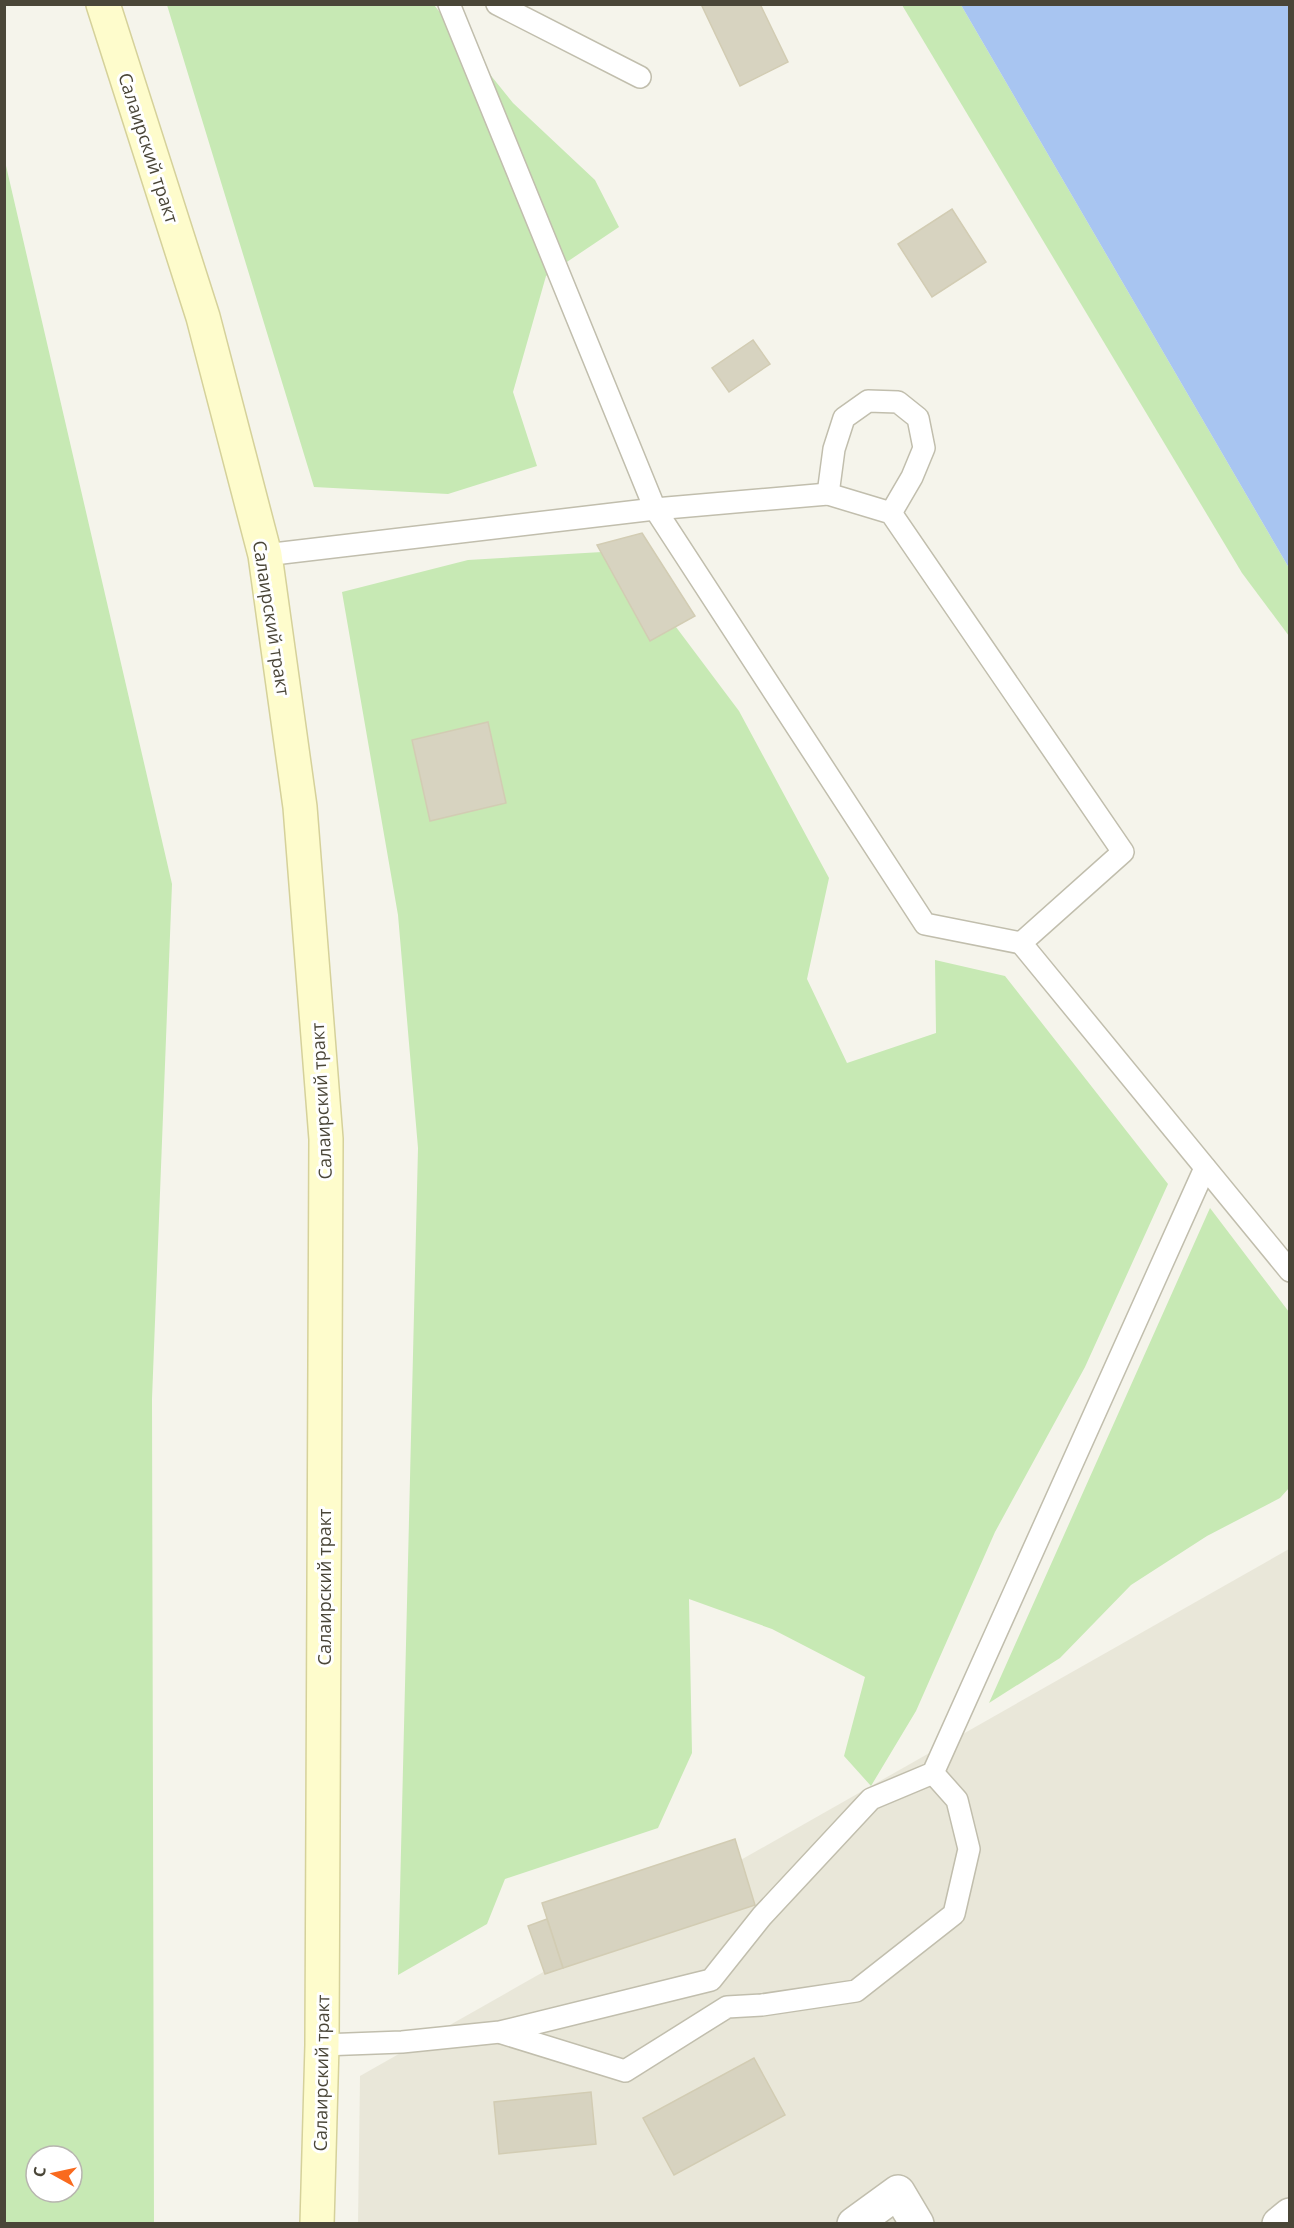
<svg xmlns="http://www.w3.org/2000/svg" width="1294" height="2228" font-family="'Open Sans',sans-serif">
<rect width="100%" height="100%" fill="#f5f4eb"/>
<polygon fill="#e9e7d9" points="1289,1549 1289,2223 358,2224 360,2076"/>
<g fill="#c7e9b4" fill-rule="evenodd">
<polygon points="167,5 434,5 513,103 595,180 619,227 546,276 513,392 537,466 448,494 314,487"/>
<polygon points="902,5 961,5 1289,568 1289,636 1242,573"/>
<path d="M4,157l168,727 -20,515 2,824h-149zM36,2156h36v36h-36z"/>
<polygon points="619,551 739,711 829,878 807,979 847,1063 936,1033 935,960 1005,976 1168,1184 1085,1367 995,1532 916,1711 871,1786 844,1756 865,1677 772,1629 689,1599 692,1753 658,1828 505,1879 487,1924 398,1975 418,1148 398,915 342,592 468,560"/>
<polygon points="1210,1208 1289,1312 1289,1488 1280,1498 1207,1536 1131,1585 1060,1658 989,1703"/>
</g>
<polygon fill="#a8c5f1" points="961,5 1289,5 1289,568"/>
<g fill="#d7d3c0" stroke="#d2ccb3" stroke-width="1.5">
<polygon points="701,4 760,4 788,62 740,86"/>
<polygon points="952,209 986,262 932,297 898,244"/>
<polygon points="753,340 770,364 729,392 712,368"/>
<polygon points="642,533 695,616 650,641 597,545"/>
<polygon points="488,722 506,803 430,821 412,740"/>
<polygon points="735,1839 755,1905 563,1968 542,1903"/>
<polygon points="547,1919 563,1968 545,1974 528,1926"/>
<polygon points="754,2058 785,2115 674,2175 643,2118"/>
<polygon points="591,2092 596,2144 499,2154 494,2102"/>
</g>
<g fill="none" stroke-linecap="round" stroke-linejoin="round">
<g stroke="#c1bead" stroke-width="24">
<g id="lane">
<polyline points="449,4 655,509 925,924 1021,943"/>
<polyline points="497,4 640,77"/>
<polyline points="828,494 834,449 844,418 868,401 898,402 918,418 924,448 912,477 891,513"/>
<polyline points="265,555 655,509 828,494 891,513 1123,852 1021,943 1290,1271"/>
<polyline points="502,2033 625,2071 727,2007 762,2005 856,1991 954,1914 969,1849 957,1800 933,1773"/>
<polyline points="322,2045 402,2042 500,2032 711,1980 762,1916 871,1799 933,1773 1205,1168"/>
</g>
</g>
<g stroke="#c1bead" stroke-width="36">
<g id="street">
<polyline points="854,2224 898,2192 917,2224"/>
<polyline points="1279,2224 1290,2215"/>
</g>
</g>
<g stroke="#d5d19a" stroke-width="36">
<polyline id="secondary" points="103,4 203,317 265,555 300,807 326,1139 322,2045 317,2224"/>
</g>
<use href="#lane" stroke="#fff" stroke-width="21"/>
<use href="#street" stroke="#fff" stroke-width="33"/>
<use href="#secondary" stroke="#fefccc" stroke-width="33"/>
</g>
<g text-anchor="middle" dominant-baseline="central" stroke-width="6" stroke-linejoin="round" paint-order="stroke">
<g font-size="18" fill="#4a4638" stroke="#fff">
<text transform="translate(149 148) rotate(72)">Салаирский тракт</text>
<text transform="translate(272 618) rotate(81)">Салаирский тракт</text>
<text transform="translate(321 1101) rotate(-93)">Салаирский тракт</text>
<text transform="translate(324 1587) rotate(-90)">Салаирский тракт</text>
<text transform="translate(321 2073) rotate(-89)">Салаирский тракт</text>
</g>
</g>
<rect width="1294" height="2228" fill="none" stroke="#4a4638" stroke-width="12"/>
<g transform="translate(54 2174) rotate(278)"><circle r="28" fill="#ffffff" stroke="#b7b5af" stroke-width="1.5"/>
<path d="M0-4.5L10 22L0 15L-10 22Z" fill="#f96a1e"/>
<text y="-9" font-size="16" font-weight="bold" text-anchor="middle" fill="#4a4638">С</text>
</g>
</svg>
